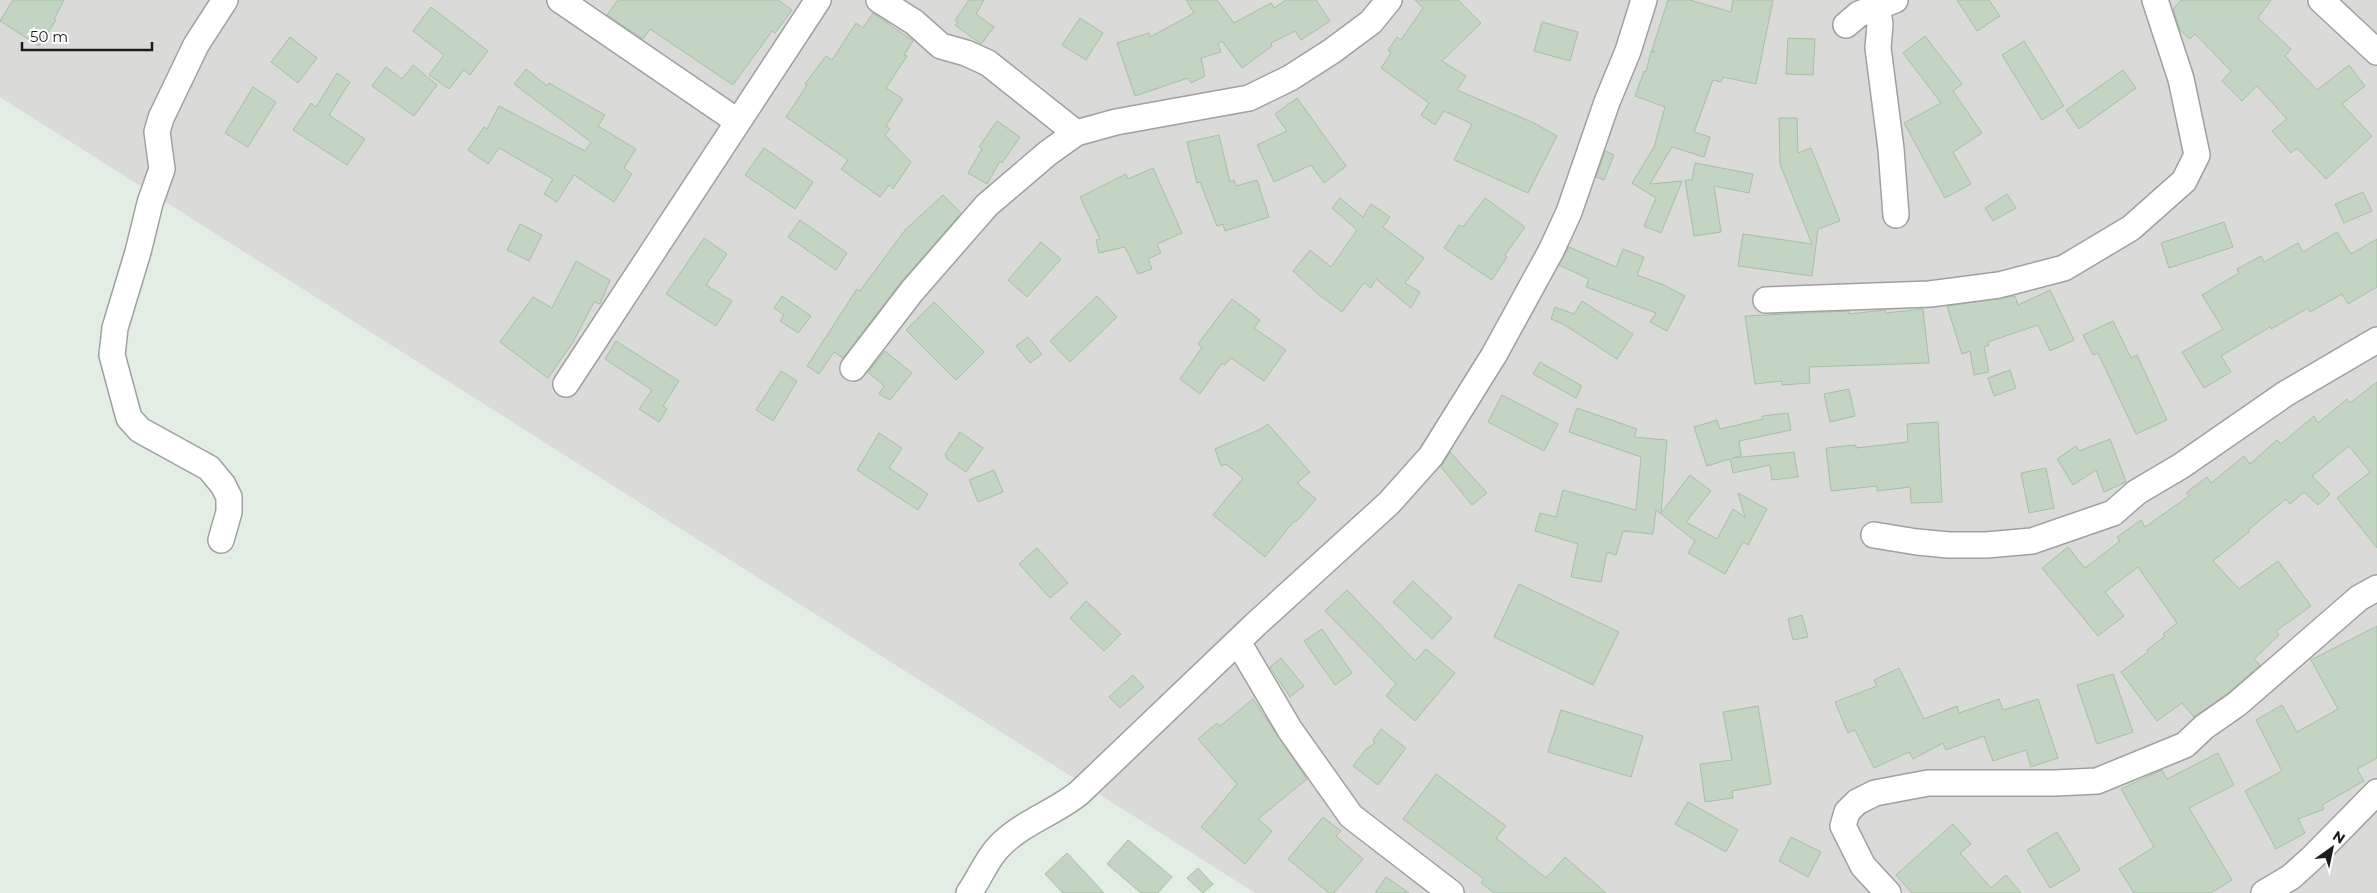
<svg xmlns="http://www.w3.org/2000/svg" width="2377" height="893" font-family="Montserrat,sans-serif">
<rect width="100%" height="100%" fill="#e2eee4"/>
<polygon fill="#dadad9" points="0,0 2377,0 2377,893 1255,893 0,97"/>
<g fill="#c3d4c2" stroke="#a6c0a4">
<polygon points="13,0 64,0 54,19 56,20 39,46 0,21"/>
<polygon points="618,0 778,0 792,10 775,33 772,31 733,85 650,29 643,39 607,15"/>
<polygon points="969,0 984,0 976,14 994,27 981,44 955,25 958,22 955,20"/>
<polygon points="1186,0 1217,0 1234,23 1271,3 1274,8 1286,0 1316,0 1330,21 1301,40 1295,31 1271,43 1272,46 1242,68 1222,41 1218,44 1221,52 1201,58 1205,76 1191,83 1188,78 1135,96 1117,43 1149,33 1150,37 1194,13"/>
<polygon points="1415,0 1458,0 1481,23 1442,61 1466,76 1457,90 1534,123 1557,136 1528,193 1454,160 1472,124 1444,111 1435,125 1421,115 1429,103 1381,68 1391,53 1388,50 1397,37 1401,40 1423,8"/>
<polygon points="1668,0 1690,0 1731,12 1733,0 1773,0 1756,84 1723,77 1721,82 1713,80 1694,132 1710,137 1704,157 1672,147 1650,184 1682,181 1661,233 1644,226 1656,198 1632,183 1654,147 1665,107 1635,96 1644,71 1646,72 1651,51 1655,52 1652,50"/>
<polygon points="1957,0 1989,0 2000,16 1977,31"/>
<polygon points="2181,0 2271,0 2258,18 2291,49 2285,56 2317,90 2349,65 2365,86 2342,104 2372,136 2326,179 2297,148 2291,153 2272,131 2287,119 2257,86 2242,101 2222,81 2231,71 2195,34 2190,39 2180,30 2173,9"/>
<polygon points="431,7 488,51 470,75 464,70 449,89 429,75 444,55 413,31"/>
<polygon points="873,13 913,41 904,55 907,56 886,88 903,99 886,126 890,129 885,135 911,162 893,189 889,185 880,197 841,169 848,160 786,117 807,85 805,84 826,56 832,60 856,23 863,28"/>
<polygon points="1080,18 1103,33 1086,60 1062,45"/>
<polygon points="1542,22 1578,32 1570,61 1534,51"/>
<polygon points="1925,36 1962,84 1953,91 1982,133 1953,152 1971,184 1945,198 1904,123 1941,103 1903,53"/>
<polygon points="290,37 317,58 298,83 271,62"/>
<polygon points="1788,38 1815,39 1813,75 1786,74"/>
<polygon points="2024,41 2064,106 2042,120 2002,55"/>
<polygon points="413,65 437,85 414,116 372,86 386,67 402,79"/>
<polygon points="526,69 547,86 549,83 605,115 598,126 636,149 624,168 632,174 614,202 574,175 557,202 544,194 553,179 499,148 488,164 468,150 484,127 487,129 499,106 585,151 591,142 514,84"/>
<polygon points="2123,70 2136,88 2079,129 2066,110"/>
<polygon points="337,73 350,82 329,115 365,139 347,165 293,130 311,103 316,107"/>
<polygon points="253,87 276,102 248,147 225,133"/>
<polygon points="1297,98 1346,166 1324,183 1311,165 1274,182 1257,145 1287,131 1275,114"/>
<polygon points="1779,118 1797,118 1798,153 1811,148 1840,221 1818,229 1812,276 1738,266 1743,234 1812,244 1780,164"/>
<polygon points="997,121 1020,137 1002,163 1000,161 987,184 968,173 982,149 979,147"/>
<polygon points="1219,135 1230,182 1234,180 1236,186 1257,180 1269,217 1225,231 1223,224 1217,226 1200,182 1197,183 1187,142"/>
<polygon points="764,148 813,182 795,209 745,175"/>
<polygon points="1605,151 1614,155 1604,180 1596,177"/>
<polygon points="1695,163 1753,174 1749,193 1714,186 1721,232 1694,236 1685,180 1692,180"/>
<polygon points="1153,168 1182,233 1157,244 1161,253 1148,259 1152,269 1138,274 1125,247 1099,253 1096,240 1100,239 1080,197 1126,174 1128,179"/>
<polygon points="2363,192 2372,211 2344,223 2335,204"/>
<polygon points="2007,194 2016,208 1993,221 1985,208"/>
<polygon points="943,195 961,213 901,282 843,358 834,352 819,374 807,366 857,289 860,291 905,230"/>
<polygon points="1340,198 1363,217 1371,204 1390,217 1383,227 1424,258 1405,283 1420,292 1411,308 1376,279 1371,288 1364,283 1342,312 1318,294 1293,271 1310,250 1331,267 1357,230 1332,208"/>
<polygon points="1485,198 1525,227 1505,255 1507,257 1492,280 1444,248 1459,225 1463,227"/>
<polygon points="800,220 847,253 836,270 788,237"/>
<polygon points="2224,222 2233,247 2169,268 2161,243"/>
<polygon points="520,224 542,235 529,261 507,250"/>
<polygon points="2337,232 2351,254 2377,239 2377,287 2348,304 2342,294 2310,312 2308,308 2271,329 2270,327 2221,356 2231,372 2204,388 2182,352 2223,329 2202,295 2239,273 2237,269 2261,256 2264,262 2298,243 2303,252"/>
<polygon points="704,238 727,254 706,285 732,301 716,326 666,294"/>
<polygon points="1041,242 1061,259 1027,297 1008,280"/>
<polygon points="1569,247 1616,267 1623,249 1644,257 1637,275 1664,285 1685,296 1667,331 1650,322 1656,313 1586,287 1589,279 1559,265"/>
<polygon points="576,261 610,280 600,304 594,302 573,342 548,378 500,342 533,297 552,308"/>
<polygon points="2050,290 2074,340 2050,351 2038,325 1988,342 1989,345 1984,347 1989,372 1974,375 1970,351 1962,354 1947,306 2015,296 2018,305"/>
<polygon points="782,296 811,316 798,333 780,321 784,315 774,308"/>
<polygon points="1097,296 1117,317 1070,362 1050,341"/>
<polygon points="1232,299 1260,320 1254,328 1286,350 1264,381 1231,358 1225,365 1222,363 1200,394 1180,379 1202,347 1198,344"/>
<polygon points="1582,301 1633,334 1617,359 1563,324 1551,319 1555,307 1574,314"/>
<polygon points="934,302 984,352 956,380 906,330"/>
<polygon points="1923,309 1929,363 1809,367 1810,383 1782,385 1782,381 1755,384 1745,316 1849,311 1849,314 1885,310 1886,313"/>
<polygon points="2113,321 2131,358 2137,355 2167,420 2136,434 2098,353 2093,355 2083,335"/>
<polygon points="1028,337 1042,354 1030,363 1016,346"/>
<polygon points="616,341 679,381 663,406 667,409 659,422 639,409 652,390 605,359"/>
<polygon points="885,351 912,373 890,400 879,394 884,386 868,372"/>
<polygon points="1540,362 1582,386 1576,398 1533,374"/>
<polygon points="2010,370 2016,388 1994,396 1988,378"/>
<polygon points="781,371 797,381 773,421 756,410"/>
<polygon points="2377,382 2377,548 2337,498 2370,472 2349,446 2312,476 2330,494 2318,505 2304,492 2290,504 2286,499 2248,530 2249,532 2213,561 2239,589 2278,561 2311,606 2276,631 2279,635 2254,659 2260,665 2228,693 2194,717 2182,703 2157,721 2121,672 2148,652 2147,650 2165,636 2163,634 2177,623 2138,567 2105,592 2124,616 2098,636 2042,568 2068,547 2085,568 2120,541 2117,537 2141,520 2145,527 2189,496 2186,493 2207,477 2211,483 2244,456 2250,464 2277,440 2281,444 2314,416 2318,423 2347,399 2350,403"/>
<polygon points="1849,389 1855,416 1830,422 1824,394"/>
<polygon points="1502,395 1558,424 1544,451 1488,422"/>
<polygon points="1577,408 1637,429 1634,437 1667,440 1661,513 1690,475 1711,491 1686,522 1717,539 1733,509 1745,517 1738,493 1767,509 1748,545 1743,542 1725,574 1688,553 1695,541 1656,510 1653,534 1623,531 1616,555 1607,552 1601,582 1571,577 1578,544 1535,531 1540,513 1556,517 1563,490 1636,510 1641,457 1569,432"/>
<polygon points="1788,413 1791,430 1739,441 1741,456 1732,458 1794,452 1798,477 1772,480 1770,465 1733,473 1730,459 1707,466 1694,427 1717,420 1720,429 1763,419 1762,416"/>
<polygon points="1938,422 1942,502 1911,503 1910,487 1877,491 1877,486 1831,491 1826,448 1856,445 1856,448 1908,442 1907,424"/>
<polygon points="1268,424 1310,472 1297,483 1316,499 1296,522 1294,521 1265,557 1213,515 1243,478 1226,464 1221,466 1215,449 1261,429"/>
<polygon points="960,432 983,448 966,472 947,459 945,454"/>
<polygon points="879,433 902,448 889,468 928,494 918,510 857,470"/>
<polygon points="2110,439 2126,482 2104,492 2096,470 2073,485 2057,459 2076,446 2079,451"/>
<polygon points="1450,452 1487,493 1472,505 1441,467"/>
<polygon points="2046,468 2054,508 2029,513 2021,473"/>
<polygon points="994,470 1003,492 978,502 969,480"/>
<polygon points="1037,548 1068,583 1050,598 1019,564"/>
<polygon points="1413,581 1452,618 1432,639 1393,602"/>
<polygon points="1519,584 1619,632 1593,685 1494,637"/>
<polygon points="1347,590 1415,661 1426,649 1455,673 1415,721 1386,696 1396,684 1325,611"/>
<polygon points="1086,601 1121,634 1104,651 1070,618"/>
<polygon points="1802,615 1808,637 1793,640 1788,619"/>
<polygon points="2377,626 2377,758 2357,769 2364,781 2322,805 2324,809 2298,819 2305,833 2276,849 2245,791 2282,771 2256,720 2282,705 2297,732 2338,709 2311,660"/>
<polygon points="1322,629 1352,673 1335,685 1304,641"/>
<polygon points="1281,658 1304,686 1290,697 1270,667"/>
<polygon points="1899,668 1924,719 1957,706 1959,713 1999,699 2003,710 2038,699 2058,758 2031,767 2026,750 1993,761 1984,736 1946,750 1943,743 1913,759 1909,752 1874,768 1855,730 1848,733 1835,702 1877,686 1874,680"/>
<polygon points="2113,674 2133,732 2097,744 2077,685"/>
<polygon points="1133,675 1144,687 1120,708 1109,697"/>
<polygon points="1253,699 1307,779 1258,819 1272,831 1245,864 1201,827 1237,784 1198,739 1217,723 1220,726"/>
<polygon points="1758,706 1771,784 1732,791 1733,798 1705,802 1700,764 1732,760 1723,712"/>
<polygon points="1561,710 1643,736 1631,777 1548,752"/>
<polygon points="1381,729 1406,748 1378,785 1353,766 1365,750 1375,743 1373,740"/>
<polygon points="2218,753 2234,785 2189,808 2232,880 2211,893 2134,893 2119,869 2154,847 2121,789 2162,770 2167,779"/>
<polygon points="1436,774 1506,826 1496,838 1546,878 1565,857 1606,893 1494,893 1481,883 1484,879 1403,819"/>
<polygon points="1688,802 1738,830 1726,852 1675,824"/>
<polygon points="1323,817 1341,831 1336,836 1363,859 1334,893 1329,893 1288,859"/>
<polygon points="1953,824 1971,844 1960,853 1991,888 2006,875 2021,893 1912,893 1896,875"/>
<polygon points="2057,832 2080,870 2050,888 2027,850"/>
<polygon points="1791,837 1821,852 1808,877 1779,861"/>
<polygon points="1128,840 1172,877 1158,893 1141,893 1107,864"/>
<polygon points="1067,853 1104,893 1063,893 1045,874"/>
<polygon points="1198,868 1213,884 1203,893 1187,878"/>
<polygon points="1386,877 1409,893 1375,893"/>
</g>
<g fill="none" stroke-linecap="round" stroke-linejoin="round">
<g stroke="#a0a0a0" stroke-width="28">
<g id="minor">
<polyline points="560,0 737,121"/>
<polyline points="879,0 914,22 941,46 966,53 988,63 1076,133"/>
<polyline points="2321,0 2377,52"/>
<polyline points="1877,7 1880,24 1878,48 1891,149 1896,215"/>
<polyline points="1846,25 1859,14 1895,0"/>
<polyline points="1766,300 1930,294 1999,285 2064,268 2131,228 2184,181 2197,155 2181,79 2155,0"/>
<polyline points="853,368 912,291 987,205 1048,153 1076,133 1116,122 1249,98 1290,78 1332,51 1371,22 1389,0"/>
<polyline points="566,384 818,0"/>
<polyline points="1874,535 1917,542 1949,545 1986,545 2032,541 2113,513 2137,492 2181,466 2285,394 2377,340"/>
<polyline points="221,540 229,512 229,497 223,485 209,468 140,430 129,418 112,355 115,328 138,252 150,203 162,169 157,132 161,118 196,45 225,0"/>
<polyline points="1238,642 1290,730 1351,816 1451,893"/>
<path d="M969,893c10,-14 16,-30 27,-43 22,-26 57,-36 83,-57l177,-169 133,-121 42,-47 63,-101 57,-104 18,-39 38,-110 21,-51 16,-51"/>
<polyline points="1888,893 1863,866 1843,826 1847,812 1857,802 1875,793 1928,783 2055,783 2097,781 2185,745 2204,727 2237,704 2359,598 2377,588"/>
<polyline points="2264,893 2291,877 2313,857 2377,792"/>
</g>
</g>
<use href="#minor" stroke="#fff" stroke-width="25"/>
</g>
<g transform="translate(2332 848) rotate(33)" stroke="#ffffff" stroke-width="4" paint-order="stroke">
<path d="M0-4L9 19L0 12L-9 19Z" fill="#1c1c1c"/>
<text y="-8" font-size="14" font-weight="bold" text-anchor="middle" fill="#1c1c1c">N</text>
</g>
<path d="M22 42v8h130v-8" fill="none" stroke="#1c1c1c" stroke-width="2.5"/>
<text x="30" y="42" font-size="15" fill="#1c1c1c" stroke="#ffffff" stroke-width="4" paint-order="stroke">50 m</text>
</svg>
